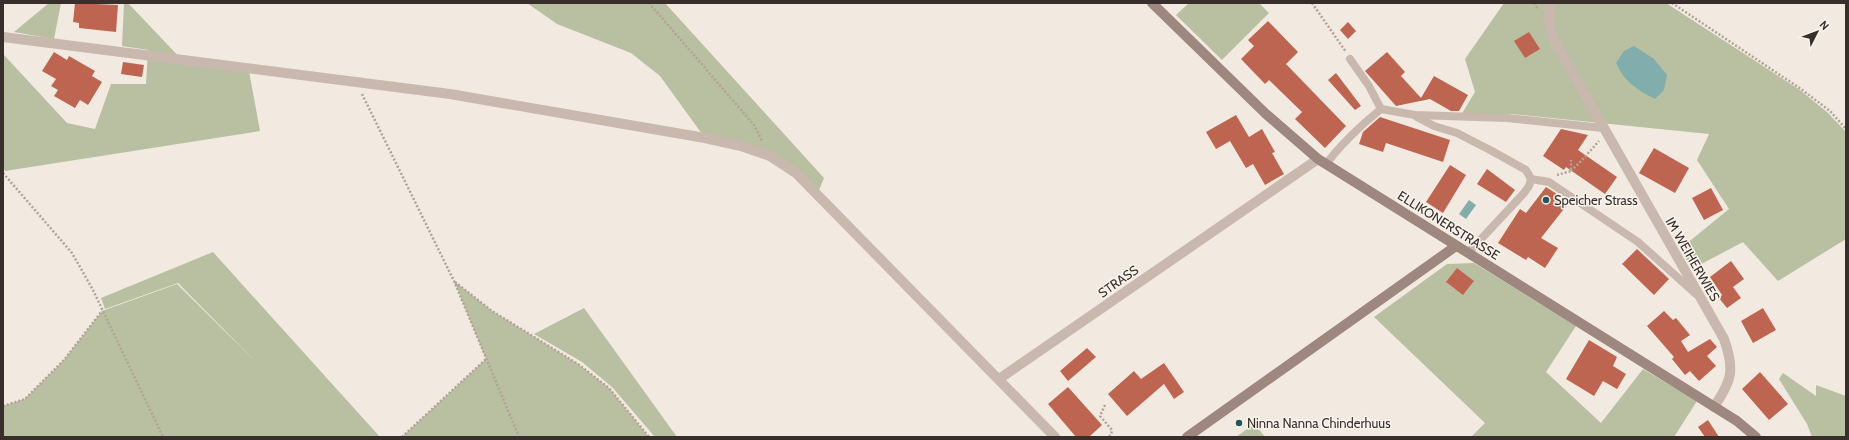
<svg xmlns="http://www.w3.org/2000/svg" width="1849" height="440" font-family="Cabin,sans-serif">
<rect width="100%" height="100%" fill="#f2e9e1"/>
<g fill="#b8c0a1">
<polygon points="49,3 61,3 54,39 14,32"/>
<polygon points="124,3 128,3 184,62 249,71 260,131 5,171 3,168 3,47 4,55 67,123 95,129 111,84 146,84 148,50 122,46"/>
<polygon points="527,3 665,3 824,178 817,195 770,156 705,138 660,76 631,53 557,24"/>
<polygon points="1189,3 1259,3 1269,13 1222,60 1176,15"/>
<polygon points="1504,3 1666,3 1800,90 1828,113 1846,132 1846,239 1778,281 1743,242 1692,269 1680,249 1729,209 1697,160 1709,134 1511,114 1461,115 1475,92 1465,59"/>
<polygon points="213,252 380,437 3,437 3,406 25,399 64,360 102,311 177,284 260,366 178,283 105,309 101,298"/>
<polygon points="1474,263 1576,326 1546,372 1601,423 1643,369 1697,401 1674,437 1471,437 1485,423 1374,317 1447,264"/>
<polygon points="454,281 492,311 578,364 609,388 649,437 402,437 486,359"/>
<polygon points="584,308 677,437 655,437 612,387 582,362 534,334"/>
<polygon points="1783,373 1816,396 1816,385 1846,396 1846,437 1812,437 1807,424 1779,379"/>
<polygon points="1253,422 1265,437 1236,437 1250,427"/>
</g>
<g fill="#81adac">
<path d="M1634,46l20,13 13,16 -3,15 -9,9c-17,-8 -32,-19 -39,-36l8,-12z"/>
<polygon points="1469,200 1476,205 1466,219 1459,214"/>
</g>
<g fill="#be6552">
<polygon points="75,3 118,5 116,32 79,28 79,23 73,22"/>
<polygon points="1268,21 1298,52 1286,64 1346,126 1325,148 1295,119 1302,112 1269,80 1265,84 1241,59 1254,46 1248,40"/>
<polygon points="1348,22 1356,31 1348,39 1340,30"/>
<polygon points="1529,32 1540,49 1525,58 1514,41"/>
<polygon points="54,52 67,60 69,56 95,71 92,76 102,82 88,105 80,100 75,108 54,96 58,90 51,86 56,79 42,71"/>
<polygon points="1387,52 1405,72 1401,76 1421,98 1434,76 1468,95 1459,111 1451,111 1430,99 1396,106 1365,71"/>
<polygon points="123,62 144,65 142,77 121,74"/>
<polygon points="1336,73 1361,106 1355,110 1328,80"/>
<polygon points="1236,115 1249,137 1262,129 1275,152 1272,153 1284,174 1265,185 1253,164 1246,168 1230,141 1216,149 1206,132"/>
<polygon points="1380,117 1450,140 1443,162 1386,143 1383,152 1359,144 1363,132"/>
<polygon points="1561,129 1588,135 1578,150 1617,177 1605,194 1566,167 1564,170 1543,156"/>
<polygon points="1654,148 1689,168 1675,193 1639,173"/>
<polygon points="1450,165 1466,175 1443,213 1426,202"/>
<polygon points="1487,169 1515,190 1506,202 1477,184"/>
<polygon points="1546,187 1560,196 1558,198 1567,205 1541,238 1558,248 1545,268 1528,257 1526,260 1498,243 1520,209 1526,213"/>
<polygon points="1711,188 1723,210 1704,220 1692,198"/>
<polygon points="1637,249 1669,279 1654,295 1622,264"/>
<polygon points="1731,261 1744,279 1733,287 1741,298 1727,308 1719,298 1722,295 1710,277"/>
<polygon points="1457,268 1474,281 1463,295 1446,282"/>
<polygon points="1763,308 1776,330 1753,343 1741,321"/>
<polygon points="1664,311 1673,320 1676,318 1690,335 1681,341 1688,352 1710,339 1717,347 1707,356 1716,366 1699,381 1690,371 1685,375 1672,359 1674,357 1647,326"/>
<polygon points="1589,340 1617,357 1613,366 1626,374 1617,389 1603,381 1594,396 1566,379"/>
<polygon points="1087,348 1096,357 1068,381 1060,371"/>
<polygon points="1164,363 1184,392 1174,399 1164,384 1127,416 1108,394 1134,371 1141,379"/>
<polygon points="1760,372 1788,404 1769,420 1742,389"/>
<polygon points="1068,387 1102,425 1089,437 1076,437 1048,404"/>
<polygon points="1708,420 1719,437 1705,437 1698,427"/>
</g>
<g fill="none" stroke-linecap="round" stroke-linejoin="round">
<g stroke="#b5a297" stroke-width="2.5" stroke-dasharray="2 2" stroke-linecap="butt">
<polyline points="649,3 754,125 762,141"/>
<polyline points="1312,3 1346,52"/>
<polyline points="1534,3 1538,9"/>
<polyline points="1672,3 1801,89 1830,111 1846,129"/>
<polyline points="362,94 454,281 519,437"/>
<polyline points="1571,171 1583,159 1599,141"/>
<polyline points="3,173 72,253 93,290 163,437"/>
<polyline points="1557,175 1571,171 1571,160"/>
<polyline points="455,282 492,311 578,364 609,388 649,437"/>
<polyline points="1105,405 1100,416 1112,430 1111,435 1108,437"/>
<polyline points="3,406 25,399 64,360 102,311"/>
<polyline points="402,437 486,359"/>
</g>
<g stroke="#c9b8ad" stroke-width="8">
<polyline points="1350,59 1369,86 1381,109"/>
<polyline points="1417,117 1434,126 1457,133 1492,151 1526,170 1531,179 1529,186 1524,193 1468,253"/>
<path d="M1326,164c16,-21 34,-38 55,-55l34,6 92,3 96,10"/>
<polyline points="1531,179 1549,182 1638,242 1696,294"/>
</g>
<g stroke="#c9b8ad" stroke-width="10">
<path d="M1550,3l-1,22 5,15 170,299c11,31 8,41 -10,68"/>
<polyline points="3,37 450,94 705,138 741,146 770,156 796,173 1055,437"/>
<polyline points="999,379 1318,159"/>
</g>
<g stroke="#9d877e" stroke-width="10">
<polyline points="1152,3 1266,114 1318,159 1737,421 1756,437"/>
<polyline points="1187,437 1456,246"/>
</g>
</g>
<g fill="#235757" stroke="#f9f3ed" stroke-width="1.5">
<circle cx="1546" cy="200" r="4"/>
<circle cx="1239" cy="423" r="4"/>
</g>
<g text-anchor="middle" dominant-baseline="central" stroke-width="3" stroke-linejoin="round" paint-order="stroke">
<g font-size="13" fill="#382e2b" stroke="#f9f3ed" text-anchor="start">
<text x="1554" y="200">Speicher Strass</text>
<text x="1247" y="423">Ninna Nanna Chinderhuus</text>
</g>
<g font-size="13" fill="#382e2b" stroke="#f9f3ed">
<text transform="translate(1449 225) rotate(32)">ELLIKONERSTRASSE</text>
<text transform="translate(1693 259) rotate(60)">IM WEIHERWIES</text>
<text transform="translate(1118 281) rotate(-35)">STRASS</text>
</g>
</g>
<rect width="1849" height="440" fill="none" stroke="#382e2b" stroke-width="8"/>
<g transform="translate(1817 32) rotate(48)" stroke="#f9f3ed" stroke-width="3" paint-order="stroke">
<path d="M0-3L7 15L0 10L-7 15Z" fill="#382e2b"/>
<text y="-6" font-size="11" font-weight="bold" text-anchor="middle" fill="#382e2b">N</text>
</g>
</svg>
